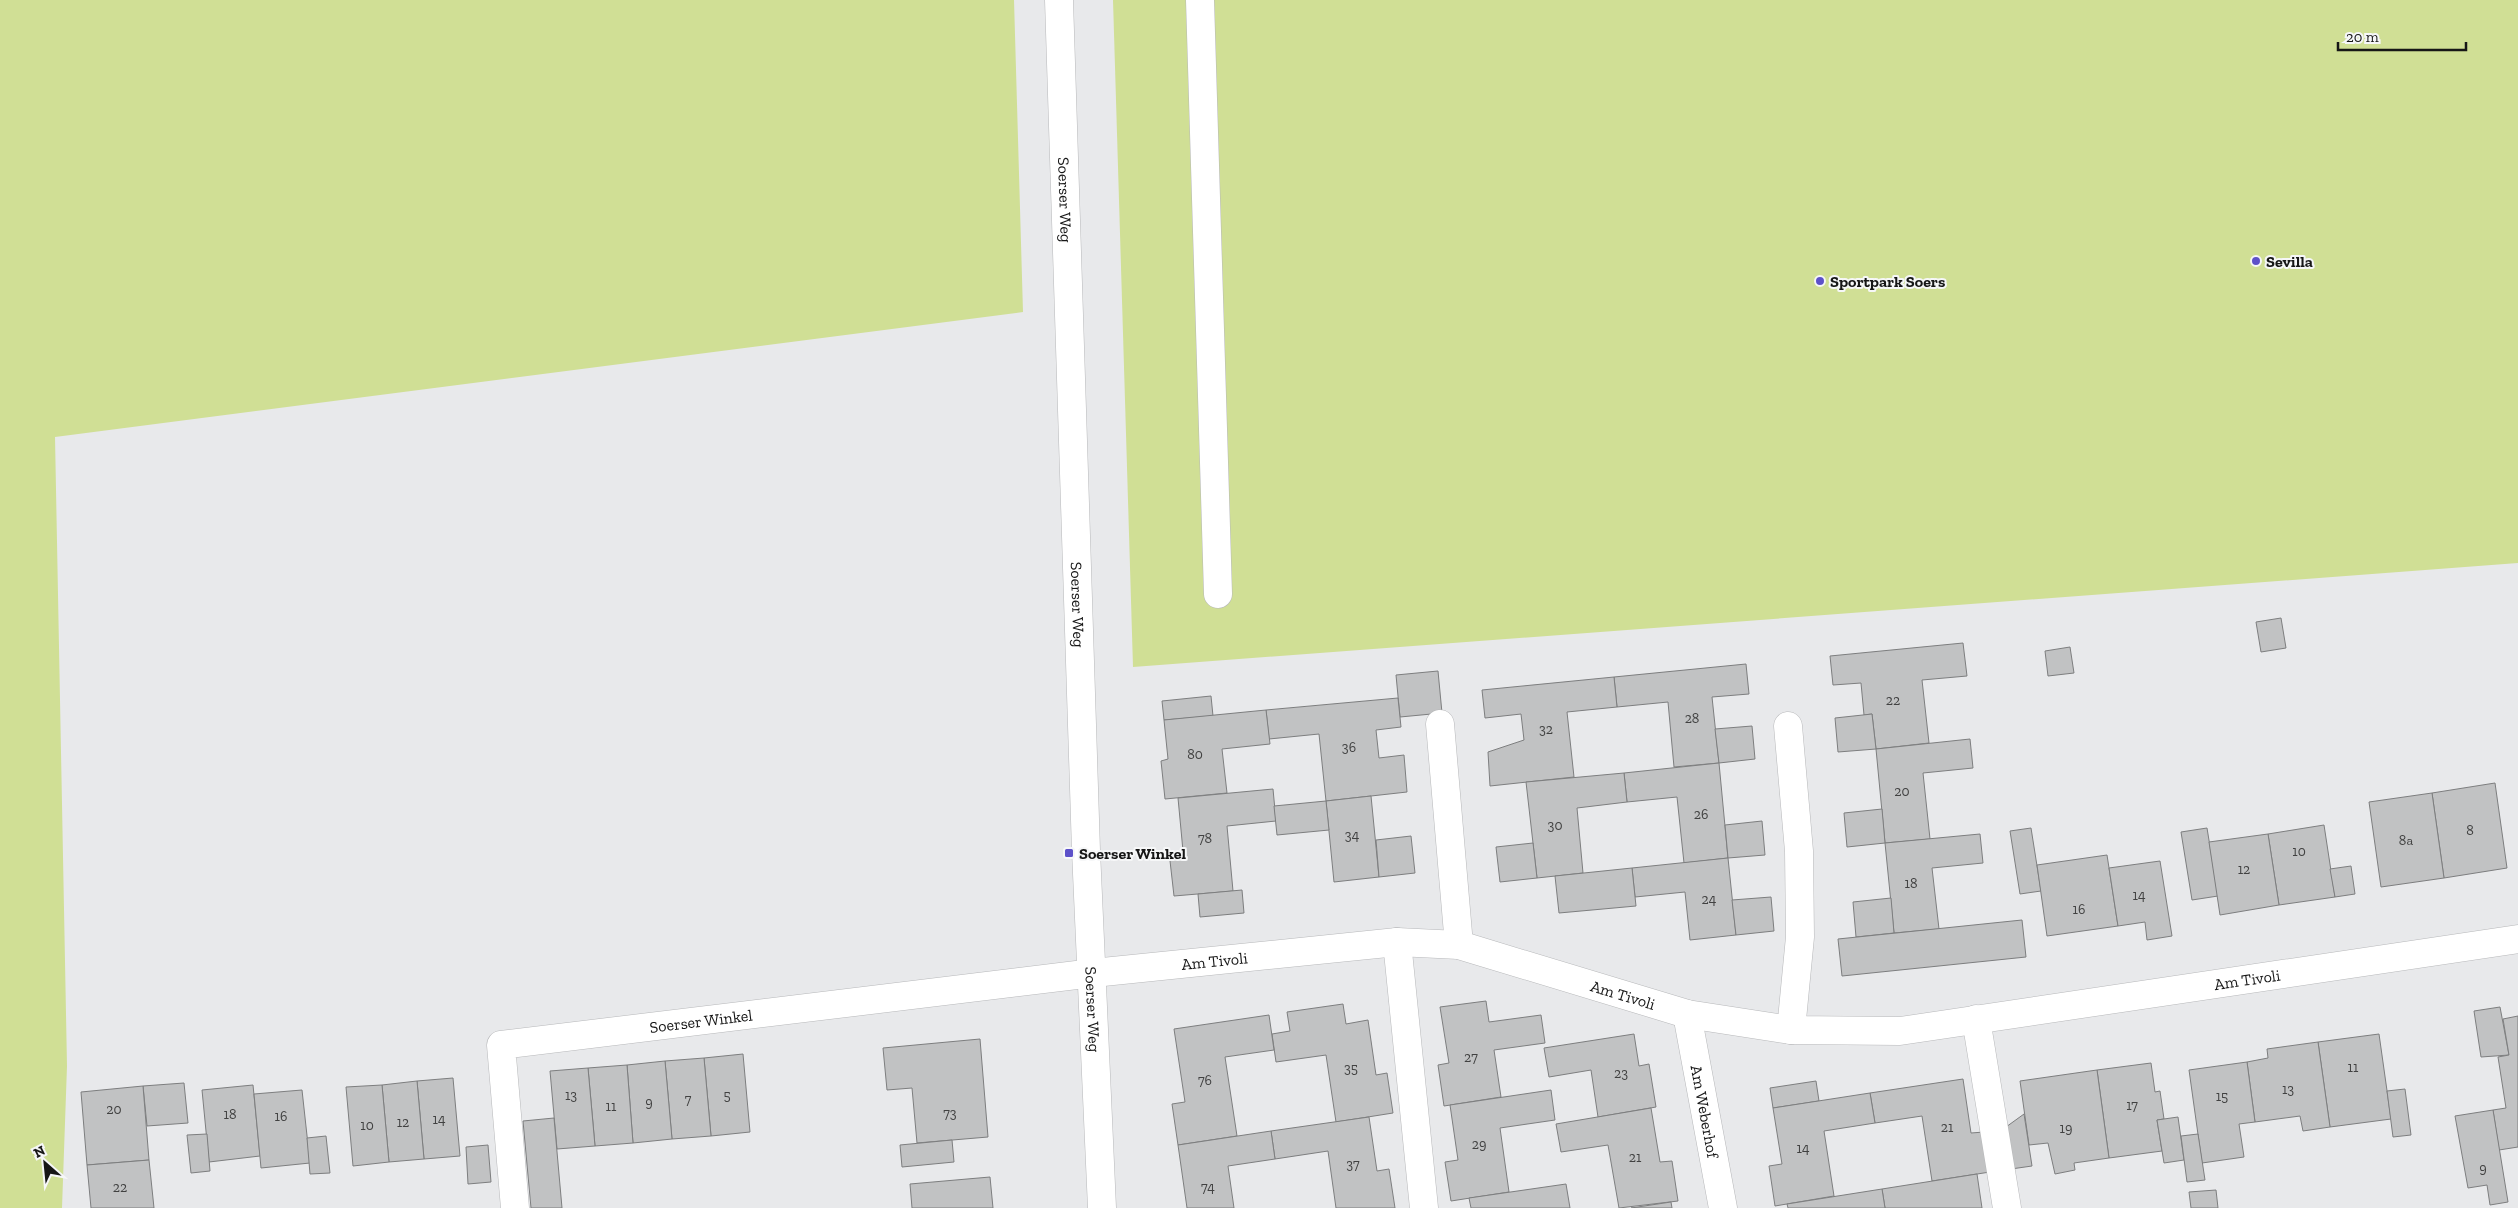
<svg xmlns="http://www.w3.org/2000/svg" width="2518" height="1208" font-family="'Zilla Slab',serif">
<rect width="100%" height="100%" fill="#e8e9eb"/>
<g fill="#d0df95">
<polygon points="0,0 1014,0 1023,312 55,437 67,1066 62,1208 0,1208"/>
<polygon points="1113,0 2518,0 2518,563 1133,667"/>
</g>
<g fill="#c1c2c3" stroke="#7d7e7f">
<polygon points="2281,618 2286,648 2261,652 2256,622"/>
<polygon points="1963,643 1967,676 1922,680 1929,743 1876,749 1872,714 1864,715 1861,683 1833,685 1830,656"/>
<polygon points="2070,647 2074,673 2048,676 2045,651"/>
<polygon points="1746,664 1749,694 1712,697 1719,763 1674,767 1668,702 1617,707 1614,677"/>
<polygon points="1438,671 1442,713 1400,717 1396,675"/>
<polygon points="1614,677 1617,707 1567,712 1574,777 1490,786 1488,752 1524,740 1521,714 1485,718 1482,690"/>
<polygon points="1211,696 1213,716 1164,720 1162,701"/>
<polygon points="1398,698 1401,727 1376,730 1379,758 1404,755 1407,792 1326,801 1319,734 1269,739 1266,710"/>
<polygon points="1266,710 1270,744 1222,749 1227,793 1165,799 1161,761 1168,759 1164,720"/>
<polygon points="1872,714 1876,749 1838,752 1835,718"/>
<polygon points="1752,726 1755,759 1719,763 1715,729"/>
<polygon points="1970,739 1973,768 1923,773 1930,839 1885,843 1876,749"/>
<polygon points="1719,763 1728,858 1684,863 1677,797 1627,802 1624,773"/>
<polygon points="1624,773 1627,802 1577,808 1583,873 1537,878 1526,782"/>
<polygon points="2495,783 2507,868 2444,878 2432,793"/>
<polygon points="1273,789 1276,821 1227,826 1233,891 1174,896 1169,852 1183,851 1178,798"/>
<polygon points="2432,793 2444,878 2381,887 2369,802"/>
<polygon points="1371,796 1379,877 1334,882 1326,801"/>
<polygon points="1326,801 1329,830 1277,835 1274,806"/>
<polygon points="1882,809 1885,843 1847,847 1844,813"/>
<polygon points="1762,821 1765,855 1728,858 1725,825"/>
<polygon points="2324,825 2335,897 2279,905 2268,834"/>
<polygon points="2031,828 2041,891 2020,894 2010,831"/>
<polygon points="2207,828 2218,896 2192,900 2181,832"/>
<polygon points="1980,834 1983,863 1932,868 1939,929 1894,933 1885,843"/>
<polygon points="2268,834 2279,905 2220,915 2209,842"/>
<polygon points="1411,836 1415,873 1379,877 1376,840"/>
<polygon points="1533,843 1537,878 1500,882 1496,847"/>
<polygon points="2107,855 2118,926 2047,936 2037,865"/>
<polygon points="1728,858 1736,935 1690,940 1685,892 1635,897 1632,868"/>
<polygon points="2160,861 2172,936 2147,940 2145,922 2118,926 2109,868"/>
<polygon points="2351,866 2355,894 2335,897 2330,869"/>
<polygon points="1632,868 1636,906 1559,913 1555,876"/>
<polygon points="1242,890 1244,913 1200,917 1198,894"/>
<polygon points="1771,897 1774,931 1736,935 1732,900"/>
<polygon points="1891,898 1894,933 1856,937 1853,902"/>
<polygon points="2022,920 2026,957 1842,976 1838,939"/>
<polygon points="1486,1001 1489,1022 1541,1015 1545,1043 1494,1050 1501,1097 1444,1106 1438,1065 1449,1063 1440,1007"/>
<polygon points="1343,1004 1346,1024 1368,1020 1376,1075 1387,1073 1393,1113 1336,1122 1326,1055 1276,1062 1272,1034 1290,1031 1287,1012"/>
<polygon points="2500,1007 2509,1055 2481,1057 2474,1011"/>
<polygon points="1269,1015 1274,1050 1225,1057 1237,1136 1178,1145 1172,1104 1185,1102 1174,1029"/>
<polygon points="2518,1016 2518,1147 2499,1150 2493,1110 2506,1108 2498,1057 2509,1055 2503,1019"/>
<polygon points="1634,1034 1639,1066 1649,1064 1656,1107 1598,1117 1591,1070 1549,1077 1544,1048"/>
<polygon points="2379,1034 2391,1119 2330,1127 2318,1042"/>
<polygon points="980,1039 988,1137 917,1143 912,1088 887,1090 883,1048"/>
<polygon points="2318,1042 2330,1127 2303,1131 2300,1116 2255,1122 2247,1062 2268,1058 2267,1049"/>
<polygon points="743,1054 750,1132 711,1136 704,1058"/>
<polygon points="704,1058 711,1136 672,1139 665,1061"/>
<polygon points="665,1061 672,1139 633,1143 627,1065"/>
<polygon points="2247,1062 2255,1122 2239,1124 2244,1157 2202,1163 2189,1070"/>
<polygon points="2151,1063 2155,1092 2160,1091 2164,1119 2157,1120 2162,1151 2109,1158 2097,1070"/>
<polygon points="627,1065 633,1143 595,1146 588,1068"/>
<polygon points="588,1068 595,1146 557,1149 550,1071"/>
<polygon points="2097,1070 2109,1158 2074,1163 2075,1170 2055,1174 2048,1143 2029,1145 2020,1081"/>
<polygon points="453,1078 460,1156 424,1159 417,1081"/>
<polygon points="1963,1079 1971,1133 1984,1132 1990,1172 1932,1181 1922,1116 1875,1123 1870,1093"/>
<polygon points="417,1081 424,1159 389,1162 382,1085"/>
<polygon points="1816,1081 1819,1101 1773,1108 1770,1088"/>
<polygon points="184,1083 188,1123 147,1126 143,1086"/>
<polygon points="253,1085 260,1156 209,1162 202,1090"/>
<polygon points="382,1085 389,1162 353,1166 346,1087"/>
<polygon points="143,1086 149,1160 87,1165 81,1092"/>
<polygon points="2405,1089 2411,1135 2393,1137 2387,1091"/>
<polygon points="302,1090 310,1163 261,1168 254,1094"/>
<polygon points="1551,1090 1555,1120 1500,1128 1509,1192 1451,1201 1445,1162 1458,1160 1450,1105"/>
<polygon points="1870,1093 1875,1123 1824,1131 1834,1196 1775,1206 1769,1166 1782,1164 1773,1108"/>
<polygon points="1651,1108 1660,1162 1672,1161 1678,1201 1619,1208 1608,1145 1561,1152 1556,1124"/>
<polygon points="2493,1110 2508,1202 2490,1205 2487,1185 2468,1188 2455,1116"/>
<polygon points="2024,1114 2032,1166 2011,1169 2006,1127"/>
<polygon points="1369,1117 1377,1171 1389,1169 1395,1208 1336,1208 1328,1151 1275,1159 1271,1131"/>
<polygon points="2178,1117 2184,1160 2164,1163 2157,1120"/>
<polygon points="554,1118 562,1208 531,1208 523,1121"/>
<polygon points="1271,1131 1275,1159 1228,1166 1234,1208 1187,1208 1178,1145"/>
<polygon points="207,1134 210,1171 191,1173 187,1135"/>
<polygon points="2198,1134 2205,1180 2187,1182 2181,1136"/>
<polygon points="326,1136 330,1173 310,1174 307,1138"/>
<polygon points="952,1140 954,1162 902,1167 900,1145"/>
<polygon points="488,1145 491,1182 468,1184 466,1147"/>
<polygon points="149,1160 154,1208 91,1208 87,1165"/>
<polygon points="1977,1174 1982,1208 1885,1208 1882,1189"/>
<polygon points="990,1177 993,1208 912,1208 910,1184"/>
<polygon points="1566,1184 1570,1208 1471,1208 1469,1198"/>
<polygon points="1882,1189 1885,1208 1788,1208 1787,1204"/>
<polygon points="2216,1190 2218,1208 2191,1208 2189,1192"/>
<polygon points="1671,1202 1672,1208 1631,1208"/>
</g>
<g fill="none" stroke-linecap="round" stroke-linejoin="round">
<g stroke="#b7b8ba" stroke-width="29">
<g id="minor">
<path id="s1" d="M1059,0l27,851 16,357"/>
<polyline points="1200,0 1218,594"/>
<polyline points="1440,724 1459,945"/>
<polyline points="1788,726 1799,851 1800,937 1791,1030"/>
<polyline points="1397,942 1424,1208"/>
<path id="s2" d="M1687,1014l36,194"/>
<polyline points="1976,1019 2007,1208"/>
<path id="s3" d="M515,1208l-14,-163 592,-72 304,-31 62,3 228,69 104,16 109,1 618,-92"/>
</g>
</g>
<use href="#minor" stroke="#fff" stroke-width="28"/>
</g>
<g fill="#5d51c9" stroke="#f6f7f8" stroke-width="2">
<circle cx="2256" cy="261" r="5"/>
<circle cx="1820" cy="281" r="5"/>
<rect x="1064" y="848" width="10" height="10" rx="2.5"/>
</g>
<g text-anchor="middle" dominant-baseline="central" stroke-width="4" stroke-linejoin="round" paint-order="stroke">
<g font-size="14" fill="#414141">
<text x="1893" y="700">22</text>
<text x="1692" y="718">28</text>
<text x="1546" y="729">32</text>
<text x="1349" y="747">36</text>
<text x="1195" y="754">80</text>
<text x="1902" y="791">20</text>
<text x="1701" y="814">26</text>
<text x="1555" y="825">30</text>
<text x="2470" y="830">8</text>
<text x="1352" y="835">34</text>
<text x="1205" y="838">78</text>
<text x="2406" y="840">8a</text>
<text x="2299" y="851">10</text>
<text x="2244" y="869">12</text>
<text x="1911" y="883">18</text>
<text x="2139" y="895">14</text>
<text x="1709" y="899">24</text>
<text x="2079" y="909">16</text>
<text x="1471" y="1057">27</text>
<text x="2353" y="1067">11</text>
<text x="1351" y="1068">35</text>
<text x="1621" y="1073">23</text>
<text x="1205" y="1080">76</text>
<text x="2288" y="1089">13</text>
<text x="571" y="1095">13</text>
<text x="727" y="1095">5</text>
<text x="2222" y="1096">15</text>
<text x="688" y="1099">7</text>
<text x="649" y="1102">9</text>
<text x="2132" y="1105">17</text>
<text x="611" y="1106">11</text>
<text x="114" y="1109">20</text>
<text x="950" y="1113">73</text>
<text x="230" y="1114">18</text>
<text x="281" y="1116">16</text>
<text x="439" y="1119">14</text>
<text x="403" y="1122">12</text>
<text x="367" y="1125">10</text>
<text x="1947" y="1127">21</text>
<text x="2066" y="1128">19</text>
<text x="1479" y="1144">29</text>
<text x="1803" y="1148">14</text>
<text x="1635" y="1157">21</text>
<text x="1353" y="1164">37</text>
<text x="2483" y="1168">9</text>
<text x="120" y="1187">22</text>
<text x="1208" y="1187">74</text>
</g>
<g font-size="16" fill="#161616" stroke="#f6f7f8">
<text stroke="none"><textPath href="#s1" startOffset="200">Soerser Weg</textPath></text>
<text stroke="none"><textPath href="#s1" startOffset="605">Soerser Weg</textPath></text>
<text stroke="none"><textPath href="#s3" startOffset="882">Am Tivoli</textPath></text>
<text stroke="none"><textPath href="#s3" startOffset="1931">Am Tivoli</textPath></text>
<text stroke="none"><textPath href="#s3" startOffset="1299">Am Tivoli</textPath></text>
<text stroke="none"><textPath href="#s1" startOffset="1010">Soerser Weg</textPath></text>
<text stroke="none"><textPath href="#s3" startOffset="365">Soerser Winkel</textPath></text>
<text stroke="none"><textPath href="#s2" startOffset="99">Am Weberhof</textPath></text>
</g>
<g font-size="16" font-weight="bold" fill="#161616" stroke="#f6f7f8" text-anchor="start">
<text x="2266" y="261">Sevilla</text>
<text x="1830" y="281">Sportpark Soers</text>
<text x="1079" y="853">Soerser Winkel</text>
</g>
</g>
<g transform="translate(45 1163) rotate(333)" stroke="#f6f7f8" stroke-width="4" paint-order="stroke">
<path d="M0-4L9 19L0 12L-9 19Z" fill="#161616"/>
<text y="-8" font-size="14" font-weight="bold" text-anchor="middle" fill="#161616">N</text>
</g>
<path d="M2338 42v8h128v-8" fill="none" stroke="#161616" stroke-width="2.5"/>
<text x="2346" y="42" font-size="15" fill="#161616" stroke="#f6f7f8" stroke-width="4" paint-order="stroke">20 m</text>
</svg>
